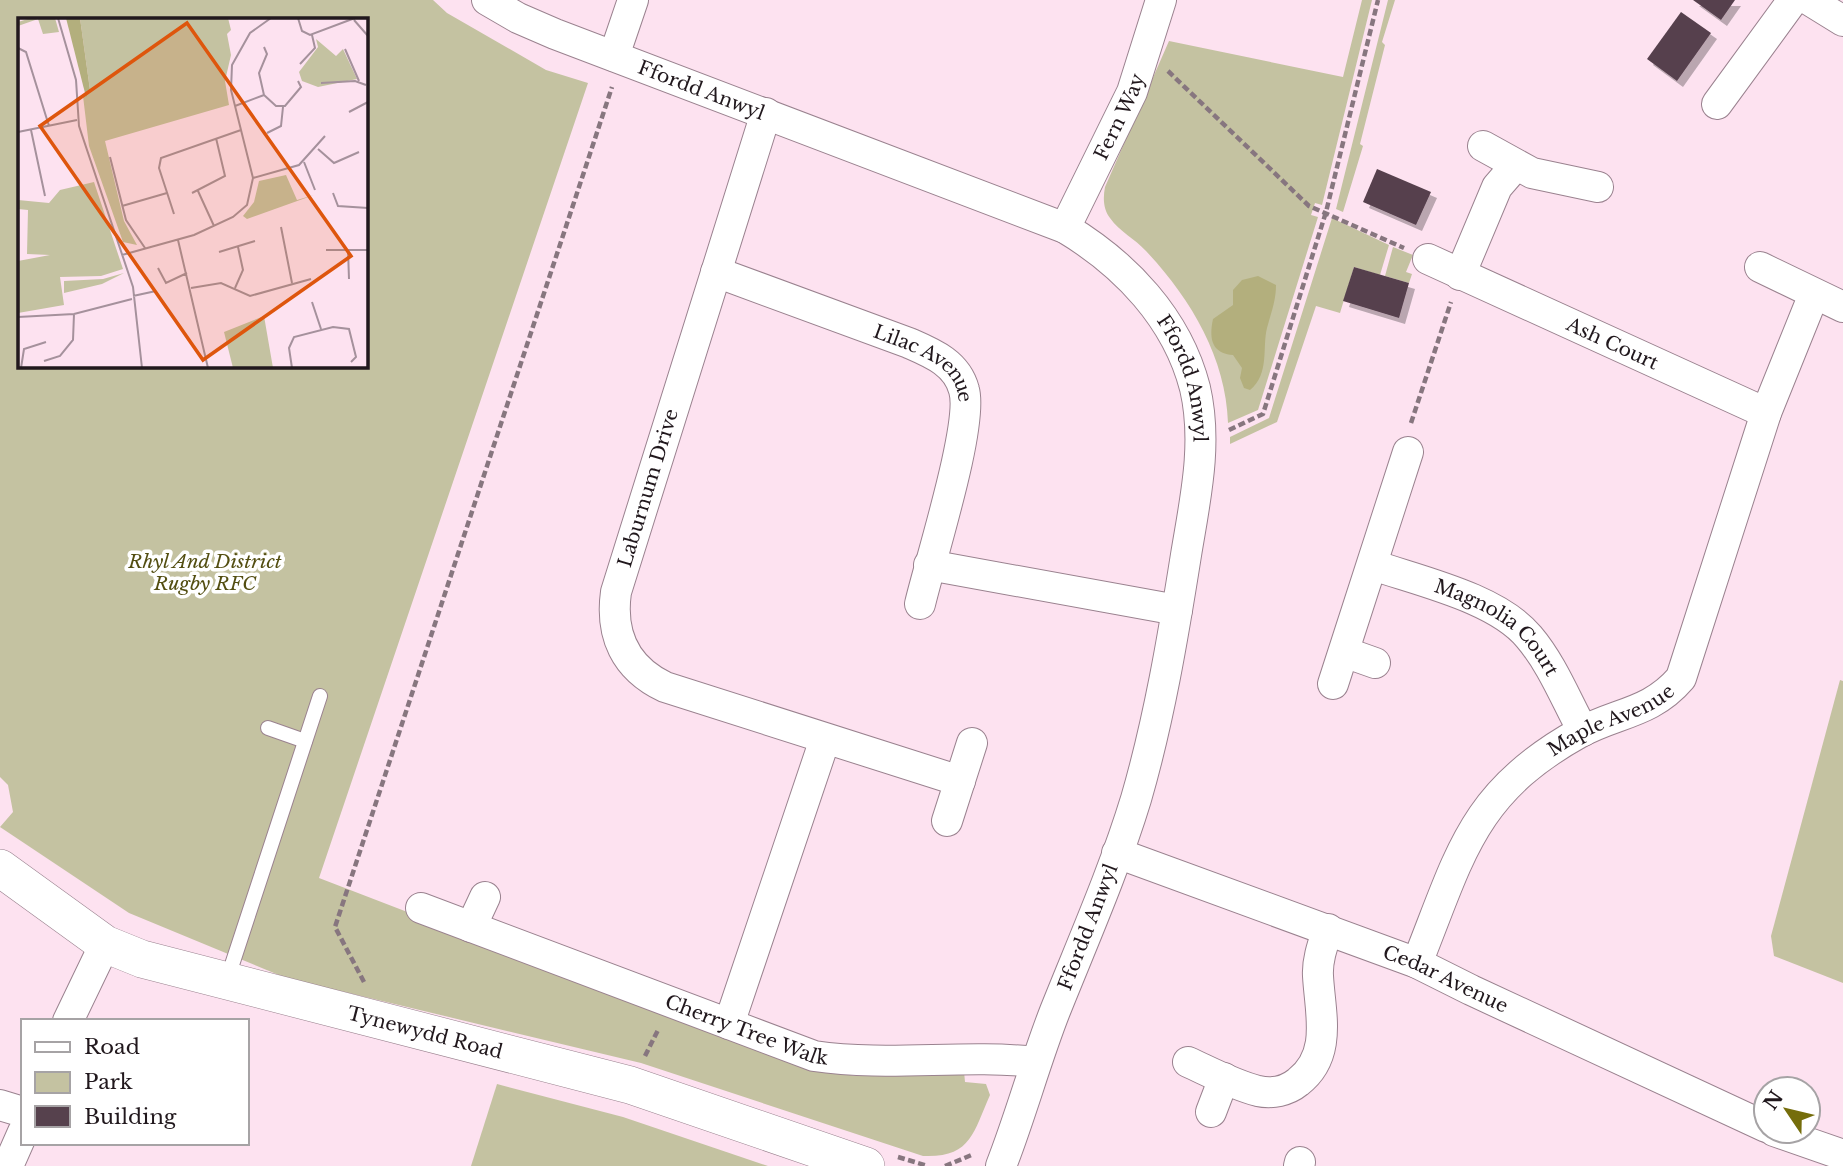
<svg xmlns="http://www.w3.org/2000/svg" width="1843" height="1166" font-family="'Libre Baskerville',serif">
<defs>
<filter id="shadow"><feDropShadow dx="6" dy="6" stdDeviation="0" flood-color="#0004"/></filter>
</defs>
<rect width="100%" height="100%" fill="#fde2f0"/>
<g fill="#c4c2a1" fill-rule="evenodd">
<path d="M0,0h433l14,13 99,57 42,13 -269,795 496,191 41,7 108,-5 1,11 21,2 4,11c-17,38 -19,63 -67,61l-282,-93 -355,-85 -157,-65 -129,-86 13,-15 -5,-27 -8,-8zM19,19h347v347h-347z"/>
<path d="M1362,0h10l-50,205 -7,-2 -4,12 7,2 -60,193 -30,13c-2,-66 -38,-125 -82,-172 -11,-12 -27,-20 -36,-33 -7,-9 -7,-21 -5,-31l64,-146 174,36z"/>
<polygon points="1388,0 1395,0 1382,42 1385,45 1360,144 1363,146 1343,212 1336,209"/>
<polygon points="1332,218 1389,245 1380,275 1354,267 1340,313 1316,306 1277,422 1230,444 1230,437 1269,418"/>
<polygon points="1393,247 1413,255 1406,272 1412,274 1409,283 1385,276"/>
<polygon points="1840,680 1843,681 1843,983 1774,956 1771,936"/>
<polygon points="497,1084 623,1117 768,1166 471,1166"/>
</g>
<path fill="#b3af7d" d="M1258,276l18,9c0,16 -5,28 -9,43 -5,19 3,46 -17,62l-6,-2 -4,-10 2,-10 -9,-13c-22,-2 -24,-17 -20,-36l20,-14v-15l9,-10z"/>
<g fill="#56414d" filter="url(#shadow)">
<polygon points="1693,0 1735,0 1721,20"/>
<polygon points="1681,12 1711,33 1677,81 1647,59"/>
<polygon points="1377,169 1431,192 1416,225 1363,202"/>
<polygon points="1354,267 1409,283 1399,318 1343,301"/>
</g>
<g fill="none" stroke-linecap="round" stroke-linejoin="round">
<g stroke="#9a828f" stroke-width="16">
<g id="service">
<polyline points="268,728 305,741"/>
<polyline points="227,980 320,696"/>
</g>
</g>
<g stroke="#9a828f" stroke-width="32">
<g id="minor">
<path id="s1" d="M487,0l31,18 37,16 510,194c60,36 112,90 130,160 13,56 0,112 -9,167 -13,82 -27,165 -50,244 -22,72 -53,142 -81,212 -20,51 -34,104 -54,155"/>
<polyline points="1809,0 1843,21"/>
<polyline points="614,56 633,0"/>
<polyline points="1717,104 1793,0"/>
<path d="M766,113l-150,479c-6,43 9,76 49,95l295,94"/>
<polyline points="1483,146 1532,173 1598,187"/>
<path id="s2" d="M1065,228l67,-136 29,-92"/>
<path id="s3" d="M1428,259l338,154"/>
<polyline points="1760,267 1843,307"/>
<path id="s4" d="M716,272l193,71c23,10 48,20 55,47 10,34 -34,171 -44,214"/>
<polyline points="1460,275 1497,187 1516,165"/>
<polyline points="929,565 1177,610"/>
<path id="s5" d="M1373,565c46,16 124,33 156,72 23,27 37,63 54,94"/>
<polyline points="1344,652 1375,663"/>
<polyline points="1333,684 1408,452"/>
<polyline points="947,821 972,743"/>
<path id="s6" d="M1117,853l300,110 54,27 295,137"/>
<path id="s7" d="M421,908l393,148c74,11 148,-2 222,6"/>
<polyline points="471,927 485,897"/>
<path id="s8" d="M1417,963c43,-107 54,-170 162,-230 38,-21 71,-19 102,-55l85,-265 48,-119"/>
<polyline points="68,1021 105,944"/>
<polyline points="729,1024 825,739"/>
<path d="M1188,1062c22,10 46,23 70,29 14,3 29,0 40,-9 35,-27 22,-69 20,-106 -1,-16 5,-32 10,-47"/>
<polyline points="0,1105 23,1112"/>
<polyline points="1211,1112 1224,1078"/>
<polyline points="1774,1131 1843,1155"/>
<polyline points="8,1166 23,1132"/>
<polyline points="1299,1166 1300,1162"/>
</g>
</g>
<g stroke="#9a828f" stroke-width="38">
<g id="tertiary">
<path id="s9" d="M0,868l105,76 37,15 488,126 236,81"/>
</g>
</g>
<g stroke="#87767f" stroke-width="4.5" stroke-dasharray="7 3.5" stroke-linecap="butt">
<polyline points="1168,71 1309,206 1404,248"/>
<polyline points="1411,423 1451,302"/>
<polyline points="1229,430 1263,414 1326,212 1378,0"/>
<polyline points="364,982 335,927 612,87"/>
<polyline points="645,1056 658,1030"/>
<polyline points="898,1157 928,1166"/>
<polyline points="945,1166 974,1154"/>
</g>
<use href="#service" stroke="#fff" stroke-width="14"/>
<use href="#minor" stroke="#fff" stroke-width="30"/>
<use href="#tertiary" stroke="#fff" stroke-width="37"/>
</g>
<g text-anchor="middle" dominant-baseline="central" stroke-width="7" stroke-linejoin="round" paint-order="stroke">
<g font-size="19" fill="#21181d" stroke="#fff">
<text stroke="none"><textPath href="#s1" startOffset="233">Ffordd Anwyl</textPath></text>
<text stroke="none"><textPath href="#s2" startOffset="124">Fern Way</textPath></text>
<text stroke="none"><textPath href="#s3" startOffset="203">Ash Court</textPath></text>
<text stroke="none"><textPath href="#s4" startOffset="231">Lilac Avenue</textPath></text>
<text stroke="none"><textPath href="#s1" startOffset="821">Ffordd Anwyl</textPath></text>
<text transform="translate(648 488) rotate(-73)">Laburnum Drive</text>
<text stroke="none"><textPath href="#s5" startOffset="142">Magnolia Court</textPath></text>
<text stroke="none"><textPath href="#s8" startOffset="324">Maple Avenue</textPath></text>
<text transform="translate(1088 927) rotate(-69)">Ffordd Anwyl</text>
<text stroke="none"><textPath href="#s6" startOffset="352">Cedar Avenue</textPath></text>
<text stroke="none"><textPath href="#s7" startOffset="348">Cherry Tree Walk</textPath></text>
<text stroke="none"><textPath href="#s9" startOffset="462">Tynewydd Road</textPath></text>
</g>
<g font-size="19" font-style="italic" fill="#534e11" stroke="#fff">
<text x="205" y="561">Rhyl And District<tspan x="205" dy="22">Rugby RFC</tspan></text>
</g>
</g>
<g transform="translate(18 18)">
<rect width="350" height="350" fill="#fde2f0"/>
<path d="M13,0h24l4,14 -16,2 -5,-15 -20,7v-4zM62,0h148l3,12 -4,4 4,21 -6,26 4,24 -124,36 19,80 13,24 -14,-3 -34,-96 -6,-50 7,-6zM298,21l20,17 7,-7 14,30 -39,8 -16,-6 -3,-9 19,-25zM268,157l11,25 17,-5 -67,24 -4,-3 11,-14 5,-21zM76,164l29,87 -22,7 -41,1 4,28 -46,8v-52l32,-6 -23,-1 1,-44 -10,-1v-9l31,3 11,-13zM106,255l-22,11 -38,9v-12l39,-2zM246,298l9,52h-40l-9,-36z" fill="#c4c2a1"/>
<path d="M48,0h14l10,72 -4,7z" fill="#b3af7d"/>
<path fill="none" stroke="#a5919c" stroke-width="2" d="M40,0l18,62 3,46 54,161 9,81M280,0l4,13 8,4 45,-17M336,2l14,16M0,30l8,4 23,74M327,31l14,32M282,46l15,-16 -3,-13M303,65l34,-2 11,4M246,77l12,11h9l16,-19 -3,-6M217,88l29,-11 -5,-22 8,-19 -3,-7M331,94l19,-10M13,112l14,66M0,114l59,-12M249,115l14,-7 2,-19M300,131l16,14 25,-11M92,139l16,63 19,28M286,144l11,28M235,160l46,-13 26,-29M180,173l16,35M174,175l33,-17 -9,-38M315,175l5,13 30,2M104,188l45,-13M156,196l-15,-46 2,-10 80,-28M263,209l11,56M160,222l30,128M308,232h42M330,232l1,29M350,232v-21M201,234l36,-11M104,237l72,-20 39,-18 14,-12 6,-27 -22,-88 1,-25 18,-32 21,-15M140,250l8,15 21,-10M173,270l30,-5 29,13 61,-17M217,270l8,-18 -5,-23M115,278l23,-5M294,284l9,27M0,299l56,-3 58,-15M26,343l16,-5 13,-16 1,-26M3,350l3,-19 22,-7M274,350l-3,-20 5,-11 39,-10 16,2 7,28 -5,5"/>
<path fill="#de560d" fill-opacity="0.15" stroke="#de560d" stroke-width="3.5" d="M169,5l164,233 -148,104 -163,-234z"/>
<rect width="350" height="350" fill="none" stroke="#21181d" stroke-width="3.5"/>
</g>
<rect x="21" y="1019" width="228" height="126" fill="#ffffff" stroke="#a6a3a5" stroke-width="2"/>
<rect x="35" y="1042" width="35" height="10" fill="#ffffff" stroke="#a6a3a5" stroke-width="2"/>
<text x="84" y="1054" font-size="21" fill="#21181d">Road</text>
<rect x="35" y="1072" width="35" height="21" fill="#c4c2a1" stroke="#a6a3a5" stroke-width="2"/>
<text x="84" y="1089" font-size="21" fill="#21181d">Park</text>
<rect x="35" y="1106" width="35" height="21" fill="#56414d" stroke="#a6a3a5" stroke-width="2"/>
<text x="84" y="1124" font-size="21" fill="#21181d">Building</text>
<g transform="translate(1787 1110) rotate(305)"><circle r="33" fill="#ffffff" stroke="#a6a3a5" stroke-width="2"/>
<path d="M0-5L12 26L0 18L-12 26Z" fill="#756d0b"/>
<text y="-10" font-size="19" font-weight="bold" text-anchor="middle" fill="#21181d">N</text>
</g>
</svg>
